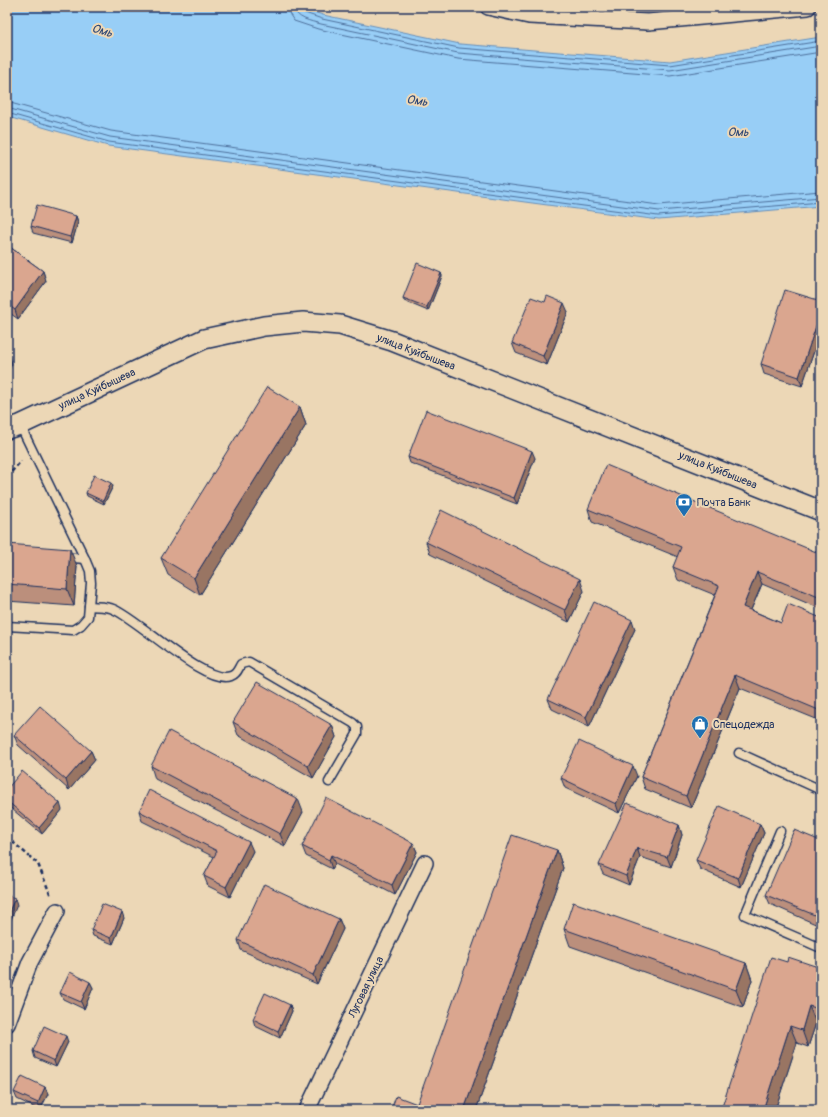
<svg xmlns="http://www.w3.org/2000/svg" width="828" height="1117" font-family="Pangolin,sans-serif">
<rect width="100%" height="100%" fill="#ecd7b6"/>
<filter id="ink" filterUnits="userSpaceOnUse"><feTurbulence type="fractalNoise" baseFrequency=".025" numOctaves="2"/><feDisplacementMap in="SourceGraphic" scale="8" xChannelSelector="R" yChannelSelector="G"/><feConvolveMatrix kernelMatrix="1 2 1 2 8 2 1 2 1" color-interpolation-filters="sRGB"/></filter>
<g filter="url(#ink)">
<polygon fill="#98cef6" stroke="#668eb9" points="7,7 298,7 323,15 460,44 670,61 821,37 821,206 659,220 108,146 8,117 7,118"/>
<g fill="none" stroke-linecap="round" stroke-linejoin="round">
<g stroke="#4d6f9b" stroke-width="1">
<polyline points="288,7 290,15 294,21 318,29 458,59 670,76 821,52"/>
<path d="M294,7c1,12 17,14 27,17l137,29 212,17 151,-24"/>
<polyline points="299,7 302,12 322,19 459,48 670,65 821,41"/>
<polyline points="7,102 111,131 659,205 821,191"/>
<polyline points="7,108 110,137 659,211 821,197"/>
<polyline points="7,113 109,142 658,216 821,202"/>
</g>
<g stroke="#1b2f5e" stroke-width="11">
<g id="service">
<polyline points="62,557 85,559"/>
<path d="M89,606c7,1 17,0 24,3 27,11 92,77 118,67 6,-2 7,-7 10,-12l8,-2 104,61 4,4v7l-28,48"/>
<polyline points="7,626 73,630 81,625 88,617 91,583 90,571 85,559 20,425"/>
<polyline points="739,753 821,790"/>
<polyline points="780,831 745,915 821,948"/>
</g>
</g>
<g stroke="#1b2f5e" stroke-width="18">
<g id="minor">
<polyline points="488,7 529,16 648,22 808,7"/>
<polyline points="7,1024 30,962 57,911"/>
<polyline points="307,1110 425,863"/>
</g>
</g>
<g stroke="#1b2f5e" stroke-width="22">
<polyline id="tertiary" points="7,429 20,425 204,339 264,326 303,322 340,325 392,341 821,511"/>
</g>
<g stroke="#1b2f5e" stroke-width="2.5" stroke-dasharray="4 3" stroke-linecap="butt">
<polyline points="7,477 21,461"/>
<polyline points="7,837 38,864 51,896"/>
</g>
<use href="#service" stroke="#ecd7b6" stroke-width="8"/>
<use href="#minor" stroke="#ecd7b6" stroke-width="15"/>
<use href="#tertiary" stroke="#ecd7b6" stroke-width="19"/>
</g>
<g fill="#bb8f7b" stroke="#1b2f5e">
<polygon points="76,216 78,222 72,243 33,233 31,226"/>
<polygon points="7,245 43,271 46,281 18,319 7,311"/>
<polygon points="441,273 442,276 428,311 404,301 403,298"/>
<polygon points="821,301 821,331 802,386 764,374 761,364"/>
<polygon points="568,312 547,365 516,353 512,343"/>
<polygon points="300,407 306,425 200,595 168,575 161,558"/>
<polygon points="408,457 535,458 517,504 410,463"/>
<polygon points="113,486 104,504 87,496 86,493"/>
<polygon points="588,509 821,554 821,609 762,584 751,610 781,623 821,618 821,721 740,688 691,808 645,789 641,777 715,595 678,580 673,567 678,557 592,522"/>
<polygon points="426,542 584,591 569,622 430,554"/>
<polygon points="7,544 77,566 74,606 7,601"/>
<polygon points="635,629 589,727 552,709 548,699"/>
<polygon points="233,722 332,725 336,737 313,778 238,735"/>
<polygon points="14,735 91,751 95,760 69,790 18,745"/>
<polygon points="151,766 303,812 285,846 155,779"/>
<polygon points="637,776 619,813 565,788 561,778"/>
<polygon points="7,789 62,810 42,834 7,805"/>
<polygon points="139,811 253,851 230,897 208,886 204,876 214,857 142,821"/>
<polygon points="760,824 764,833 741,887 700,869 696,860"/>
<polygon points="679,825 682,835 671,867 640,857 629,885 603,874 599,865"/>
<polygon points="821,841 821,924 820,926 770,904 766,895"/>
<polygon points="413,843 417,852 395,895 335,864 332,869 306,856 302,846"/>
<polygon points="557,850 563,868 476,1110 391,1110 417,1104"/>
<polygon points="124,918 113,944 93,936 91,930"/>
<polygon points="339,919 343,929 317,984 241,950 238,940"/>
<polygon points="564,929 746,963 752,980 743,1007 570,946"/>
<polygon points="787,962 821,968 821,1025 816,1023 808,1047 797,1043 775,1110 721,1110"/>
<polygon points="90,982 93,988 84,1009 63,999 60,993"/>
<polygon points="290,1005 292,1011 280,1038 255,1026 253,1019"/>
<polygon points="68,1042 56,1067 35,1058 33,1051"/>
<polygon points="45,1087 48,1094 40,1110 17,1099 14,1092"/>
</g>
<g fill="#997464" stroke="#1b2f5e">
<polygon points="76,216 78,222 72,243 70,237"/>
<polygon points="43,271 46,281 18,319 15,310"/>
<polygon points="441,273 442,276 428,311 427,307"/>
<polygon points="564,303 568,312 547,365 543,356"/>
<polygon points="821,311 821,331 802,386 799,377"/>
<polygon points="10,357 12,364 7,374 7,363"/>
<polygon points="300,407 306,425 200,595 194,578"/>
<polygon points="532,451 535,458 517,504 514,498"/>
<polygon points="111,483 113,486 104,504 103,501"/>
<polygon points="70,549 77,566 74,606 67,589"/>
<polygon points="757,572 762,584 747,619 743,607"/>
<polygon points="580,579 584,591 569,622 565,610"/>
<polygon points="632,620 635,629 589,727 586,717"/>
<polygon points="735,675 740,688 691,808 686,796"/>
<polygon points="332,725 336,737 313,778 308,766"/>
<polygon points="91,751 95,760 69,790 66,780"/>
<polygon points="633,766 637,776 619,813 616,804"/>
<polygon points="298,799 303,812 285,846 280,834"/>
<polygon points="60,803 62,810 42,834 39,828"/>
<polygon points="760,824 764,833 741,887 738,878"/>
<polygon points="679,825 682,835 671,867 667,857"/>
<polygon points="249,842 253,851 230,897 226,887"/>
<polygon points="413,843 417,852 395,895 392,885"/>
<polygon points="637,848 640,857 629,885 626,876"/>
<polygon points="557,850 563,868 476,1110 464,1110"/>
<polygon points="331,855 335,864 332,869 329,860"/>
<polygon points="15,898 17,905 7,929 7,916"/>
<polygon points="821,906 821,924 820,926 817,916"/>
<polygon points="122,912 124,918 113,944 111,938"/>
<polygon points="339,919 343,929 317,984 313,975"/>
<polygon points="746,963 752,980 743,1007 736,990"/>
<polygon points="90,982 93,988 84,1009 81,1002"/>
<polygon points="821,993 821,1023 816,1008"/>
<polygon points="290,1005 292,1011 280,1038 278,1031"/>
<polygon points="809,1006 816,1023 808,1047 802,1030"/>
<polygon points="790,1026 797,1043 775,1110 763,1110"/>
<polygon points="66,1036 68,1042 56,1067 54,1061"/>
<polygon points="45,1087 48,1094 40,1110 38,1103"/>
</g>
<g fill="#daa68f" stroke="#1b2f5e">
<polygon points="37,205 76,216 70,237 31,226"/>
<polygon points="7,245 43,271 15,310 7,304"/>
<polygon points="417,263 441,273 427,307 403,298"/>
<polygon points="785,290 821,301 821,311 799,377 761,364"/>
<polygon points="547,296 564,303 543,356 512,343 531,297 545,302"/>
<polygon points="7,356 10,357 7,363"/>
<polygon points="267,387 300,407 194,578 161,558"/>
<polygon points="426,410 532,451 514,498 408,457"/>
<polygon points="606,465 821,554 821,598 757,572 743,607 781,623 788,604 821,618 821,711 735,675 686,796 641,777 719,586 673,567 681,547 588,509"/>
<polygon points="94,475 111,483 103,501 86,493"/>
<polygon points="441,510 580,579 565,610 426,542"/>
<polygon points="7,544 70,549 67,589 7,584"/>
<polygon points="594,602 632,620 586,717 548,699"/>
<polygon points="257,682 332,725 308,766 233,722"/>
<polygon points="40,706 91,751 66,780 14,735"/>
<polygon points="169,731 298,799 280,834 151,766"/>
<polygon points="579,741 633,766 616,804 561,778"/>
<polygon points="22,771 60,803 39,828 7,801 7,789"/>
<polygon points="149,790 249,842 226,887 204,876 217,851 139,811"/>
<polygon points="326,798 413,843 392,885 331,855 329,860 302,846"/>
<polygon points="627,803 679,825 667,857 637,848 626,876 599,865"/>
<polygon points="719,806 760,824 738,878 696,860"/>
<polygon points="794,830 821,841 821,906 817,916 766,895"/>
<polygon points="512,835 557,850 464,1110 447,1110 438,1107 437,1110 391,1110 396,1096 417,1104"/>
<polygon points="264,884 339,919 313,975 238,940"/>
<polygon points="7,895 15,898 7,916"/>
<polygon points="573,902 746,963 736,990 564,929"/>
<polygon points="102,904 122,912 111,938 91,930"/>
<polygon points="771,957 787,962 788,957 821,968 821,993 816,1008 809,1006 802,1030 790,1026 763,1110 721,1110"/>
<polygon points="70,972 90,982 81,1002 60,993"/>
<polygon points="265,993 290,1005 278,1031 253,1019"/>
<polygon points="44,1026 66,1036 54,1061 33,1051"/>
<polygon points="22,1076 45,1087 38,1103 14,1092"/>
</g>
</g>
<defs>
<g id="bank-pin" transform="scale(0.9)"><path d="M0 17L-7.5 6A9.5 9.5 0 1 1 7.5 6Z" fill="#1f6fb2" stroke="#ecd7b6"/><path d="M-6-4H6V4H-6ZM0-2.3a2.3 2.3 0 1 0 0 4.6a2.3 2.3 0 1 0 0-4.6Z" fill="#fff"/></g>
<g id="shop-pin" transform="scale(0.9)"><path d="M0 17L-7.5 6A9.5 9.5 0 1 1 7.5 6Z" fill="#1f6fb2" stroke="#ecd7b6"/><path d="M-5-2.5h2.3a2.7 3.5 0 0 1 5.4 0H5L5.5 6h-11ZM-1.5-2.5h3a1.5 2.3 0 0 0-3 0Z" fill="#fff"/></g>
</defs>
<g fill-rule="evenodd">
<use href="#bank-pin" x="684" y="502"/>
<use href="#shop-pin" x="700" y="724"/>
</g>
<g text-anchor="middle" dominant-baseline="central" stroke-width="4" stroke-linejoin="round" paint-order="stroke">
<g font-size="11" fill="#1b2f5e" stroke="#ecd7b6">
<text transform="translate(416 352) rotate(21)">улица Куйбышева</text>
<text transform="translate(97 389) rotate(-25)">улица Куйбышева</text>
<text transform="translate(718 470) rotate(22)">улица Куйбышева</text>
<text transform="translate(366 987) rotate(-64)">Луговая улица</text>
</g>
<g font-size="11" fill="#1b2f5e" stroke="#ecd7b6" text-anchor="start">
<text x="697" y="502">Почта Банк</text>
<text x="713" y="724">Спецодежда</text>
</g>
<g font-size="12" font-style="italic" fill="#2e4775" stroke="#ecd7b6">
<text transform="translate(102 31) rotate(16)">Омь</text>
<text transform="translate(417 101) rotate(8)">Омь</text>
<text x="738" y="132">Омь</text>
</g>
</g>
<rect width="828" height="1117" fill="none" stroke="#ecd7b6" stroke-width="24"/>
<rect x="12" y="12" width="804" height="1093" fill="none" stroke="#1b2f5e" stroke-width="1.5" filter="url(#ink)"/>
</svg>
